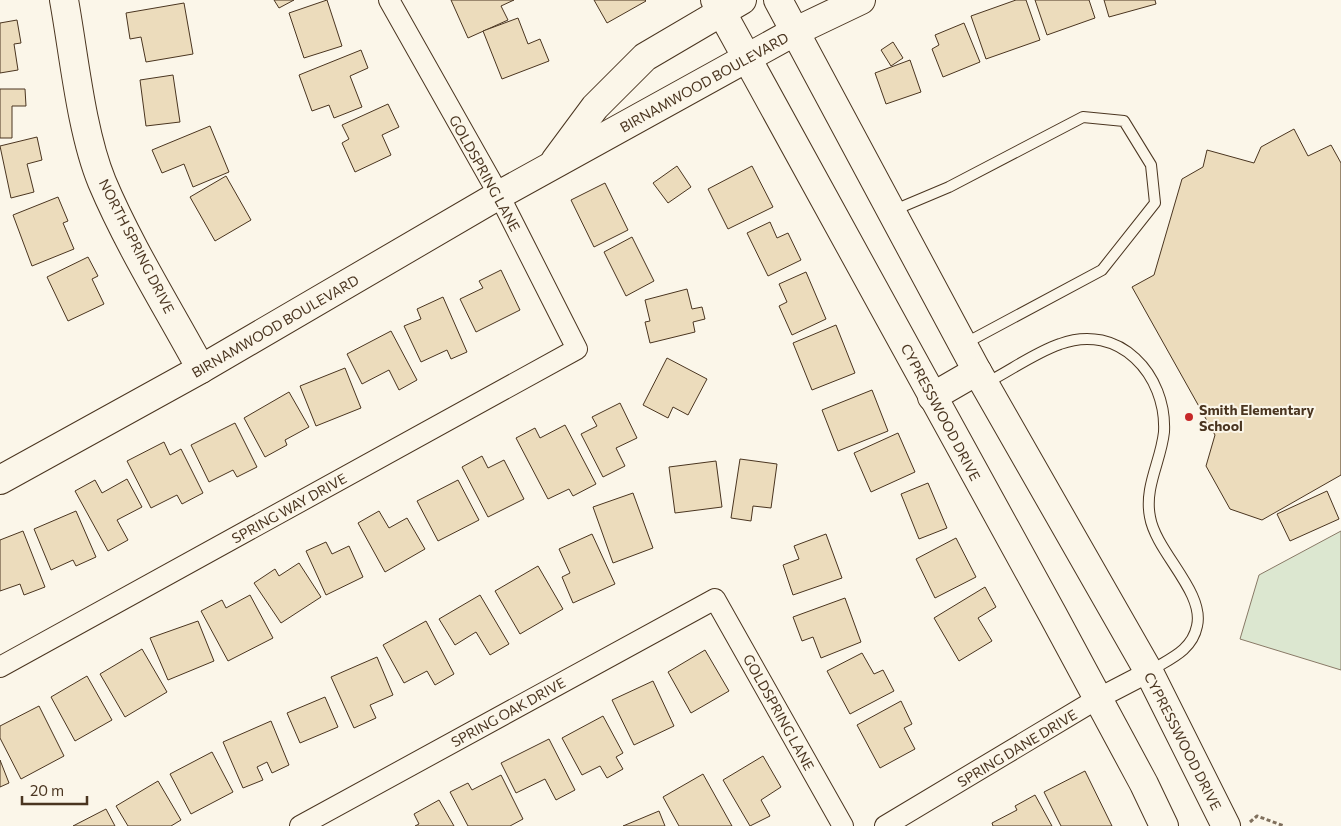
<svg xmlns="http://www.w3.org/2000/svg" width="1341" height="826" font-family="Commissioner,sans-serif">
<rect width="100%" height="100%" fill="#fbf6e9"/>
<polygon fill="#dce7d0" stroke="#887966" points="1341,531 1341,670 1240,639 1259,575"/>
<g fill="#ecdcbc" stroke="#4a3520">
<polygon points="274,0 294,0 279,8"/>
<polygon points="327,0 342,46 304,58 289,13"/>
<polygon points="451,0 514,0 501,6 508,20 468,38"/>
<polygon points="594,0 645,0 646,1 607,23"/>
<polygon points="1016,0 1026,0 1040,40 986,59 971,16"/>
<polygon points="1035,0 1089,0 1095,18 1047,35"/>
<polygon points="1104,0 1155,0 1156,4 1109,17"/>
<polygon points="184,3 193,54 146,62 141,37 130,39 126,13"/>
<polygon points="518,18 528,44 540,39 549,61 502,79 483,31"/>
<polygon points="17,20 21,43 14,44 18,70 0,73 0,23"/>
<polygon points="964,23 980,62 943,77 932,49 939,45 935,35"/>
<polygon points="893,42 903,58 891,66 881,50"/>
<polygon points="361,50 368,68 350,76 362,107 334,118 329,105 312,111 299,75"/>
<polygon points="910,60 921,92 886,104 875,73"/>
<polygon points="173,75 180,122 146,126 140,80"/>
<polygon points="0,89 25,89 26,106 12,106 12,138 0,138"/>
<polygon points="388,104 399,127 382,135 391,155 355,172 342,143 349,139 342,125"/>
<polygon points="210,126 229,172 193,187 184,164 162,173 152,150"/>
<polygon points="1294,129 1308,156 1331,145 1341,163 1341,475 1262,520 1230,509 1206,466 1215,435 1132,287 1154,275 1182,179 1203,167 1207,150 1254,163 1261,147"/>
<polygon points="37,137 42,160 27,164 34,192 11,198 0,146"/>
<polygon points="677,166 691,187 668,203 653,183"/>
<polygon points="752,166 773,207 728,229 708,189"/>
<polygon points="226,176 251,220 215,241 190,197"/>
<polygon points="605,183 628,230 594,247 571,200"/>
<polygon points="58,197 68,221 63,223 74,249 32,266 13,215"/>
<polygon points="770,222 777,238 788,233 801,260 768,276 747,233"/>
<polygon points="632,237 654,281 626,296 604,252"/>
<polygon points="88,257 98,276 92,279 104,304 68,321 47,277"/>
<polygon points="501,270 520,310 476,332 460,299 483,288 479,281"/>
<polygon points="806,272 826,319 792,335 779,306 787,302 779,284"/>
<polygon points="687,289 692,309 702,307 705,319 693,322 695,332 650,343 645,322 650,321 645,300"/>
<polygon points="443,297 467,352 451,359 447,350 421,362 404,326 421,319 417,309"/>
<polygon points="836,325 855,373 812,390 793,343"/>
<polygon points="391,331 417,380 399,390 389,370 362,384 347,354"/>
<polygon points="667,358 707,379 688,415 673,407 668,418 643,405"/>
<polygon points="345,368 361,408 316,426 300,386"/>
<polygon points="872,390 888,431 838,451 822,410"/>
<polygon points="289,392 309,427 285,440 287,445 265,457 244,418"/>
<polygon points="620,403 637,438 616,448 625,466 603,477 581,434 597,426 592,417"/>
<polygon points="235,423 257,467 237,477 233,470 209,482 191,445"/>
<polygon points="565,425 596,484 573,496 569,489 548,499 516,438 535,428 540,438"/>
<polygon points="898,433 915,472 871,492 854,453"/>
<polygon points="164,442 170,455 181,449 203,493 182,504 177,495 151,508 127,461"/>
<polygon points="482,456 488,468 504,460 524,499 488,517 462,467"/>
<polygon points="740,459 777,464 771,508 753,506 751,521 731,518"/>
<polygon points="716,461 722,507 675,513 669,467"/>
<polygon points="127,479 142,507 117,520 128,540 108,551 75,491 95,480 102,493"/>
<polygon points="458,480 479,520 438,541 417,501"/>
<polygon points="928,483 947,528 919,539 901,494"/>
<polygon points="1327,491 1339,519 1290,541 1277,514"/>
<polygon points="633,493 653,548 613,563 593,507"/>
<polygon points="76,511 96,557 76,566 73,560 51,570 34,529"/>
<polygon points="379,511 389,528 407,518 425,549 385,572 358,523"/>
<polygon points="23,531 45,587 24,595 20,584 0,591 0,540"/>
<polygon points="592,534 615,584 573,603 562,577 570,573 559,549"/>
<polygon points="826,534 842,578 793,595 783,565 799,559 794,546"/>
<polygon points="956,538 976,577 935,598 916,559"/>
<polygon points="326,542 332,554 349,546 363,577 326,595 306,551"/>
<polygon points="299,563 321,597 281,623 254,583 275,569 279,576"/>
<polygon points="538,566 563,609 520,634 495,591"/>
<polygon points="985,587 996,607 978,618 992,641 959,661 934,618"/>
<polygon points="250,595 273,638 228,661 201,611 222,600 226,608"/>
<polygon points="480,595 509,644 490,655 476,632 455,645 439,619"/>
<polygon points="845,598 861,642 821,658 813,637 802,641 793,617"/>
<polygon points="198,621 214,661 168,680 150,638"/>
<polygon points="426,621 454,674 435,685 427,671 404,683 383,645"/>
<polygon points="142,649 167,692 125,717 100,674"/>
<polygon points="705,650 729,691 691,713 668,672"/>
<polygon points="862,653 874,674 883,670 894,691 850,714 827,671"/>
<polygon points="377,657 393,695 370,705 376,718 354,728 331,677"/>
<polygon points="87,676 112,720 75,741 51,697"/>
<polygon points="653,681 674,726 634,745 612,700"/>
<polygon points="325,697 338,727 300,743 287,713"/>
<polygon points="901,701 912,724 904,728 915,749 880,768 857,725"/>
<polygon points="39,706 64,756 21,779 0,738 0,726"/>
<polygon points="603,716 623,753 616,757 623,769 607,778 600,766 582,775 562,738"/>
<polygon points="271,721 289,765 272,773 267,762 257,767 263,780 243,788 223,742"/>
<polygon points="549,739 575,790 556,800 545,779 516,793 501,763"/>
<polygon points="212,752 233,792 191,814 170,774"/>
<polygon points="763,756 781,787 761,800 770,816 750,826 723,780"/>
<polygon points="0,760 9,783 0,787"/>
<polygon points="1085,771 1112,826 1061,826 1044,792"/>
<polygon points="703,774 732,826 679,826 663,797"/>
<polygon points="501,775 523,819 510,826 468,826 450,792 468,783 472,790"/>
<polygon points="158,781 181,820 171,826 128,826 116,806"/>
<polygon points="1035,795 1052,826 993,826 992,823 1017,810 1015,806"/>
<polygon points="439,800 454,826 415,826 419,824 414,814"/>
<polygon points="106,809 115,826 73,826"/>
<polygon points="659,811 665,826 623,826"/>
</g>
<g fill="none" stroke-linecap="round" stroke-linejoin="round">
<g stroke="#4a3520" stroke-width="12">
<g id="lane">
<polyline points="892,211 949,187 1083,117 1124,121 1151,165 1155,203 1102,270 964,344"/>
<path d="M986,383c24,-12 48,-30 74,-39 59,-22 107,31 104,88 -3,29 -20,55 -14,85 6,35 55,75 47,109 -5,25 -28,33 -47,45"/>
</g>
</g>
<g stroke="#4a3520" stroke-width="22">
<g id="street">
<polyline points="0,667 577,349 499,195 389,0"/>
<polyline points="300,826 715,599 843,826"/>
<polyline points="885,826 1097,699 1149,672"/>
</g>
</g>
<g stroke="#4a3520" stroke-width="30">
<g id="secondary">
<path d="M64,0c10,55 17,131 38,182 27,64 66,126 99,187"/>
<polyline points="715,0 1053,615 1144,784 1164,826"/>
<polyline points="778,0 977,371 1149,672 1226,826"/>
<polyline points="555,161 595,107 645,57 742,0"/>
<polyline points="932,397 977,371"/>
<polyline points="0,480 201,369 499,195 794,32 861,0"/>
</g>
</g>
<polyline stroke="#7f6f5c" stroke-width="3" stroke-dasharray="4 2.5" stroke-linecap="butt" points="1250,822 1257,816 1284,826"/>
<use href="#lane" stroke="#fbf6e9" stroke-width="10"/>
<use href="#street" stroke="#fbf6e9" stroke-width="20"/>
<use href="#secondary" stroke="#fbf6e9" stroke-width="28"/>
</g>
<circle fill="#c62828" stroke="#fbf6e9" stroke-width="2" cx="1189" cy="417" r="5"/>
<g text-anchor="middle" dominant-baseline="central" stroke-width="4" stroke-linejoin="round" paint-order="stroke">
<g font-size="14" fill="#4a3520" stroke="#fbf6e9">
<text transform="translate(704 82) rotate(-29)">BIRNAMWOOD BOULEVARD</text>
<text transform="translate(485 173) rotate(61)">GOLDSPRING LANE</text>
<text transform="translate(137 246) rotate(63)">NORTH SPRING DRIVE</text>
<text transform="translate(275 326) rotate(-30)">BIRNAMWOOD BOULEVARD</text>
<text transform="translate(941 412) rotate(62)">CYPRESSWOOD DRIVE</text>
<text transform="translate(289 508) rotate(-29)">SPRING WAY DRIVE</text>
<text transform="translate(508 712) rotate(-29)">SPRING OAK DRIVE</text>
<text transform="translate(779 712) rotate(61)">GOLDSPRING LANE</text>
<text transform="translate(1183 741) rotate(63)">CYPRESSWOOD DRIVE</text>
<text transform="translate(1017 748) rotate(-31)">SPRING DANE DRIVE</text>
</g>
<g font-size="14" font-weight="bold" fill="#4a3520" stroke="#fbf6e9" text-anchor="start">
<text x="1199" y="409">Smith Elementary<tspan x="1199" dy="16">School</tspan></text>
</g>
</g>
<path d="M22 796v8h65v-8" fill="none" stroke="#4a3520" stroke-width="2.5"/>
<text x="30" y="796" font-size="15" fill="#4a3520" stroke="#fbf6e9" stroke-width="4" paint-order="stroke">20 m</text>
</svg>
